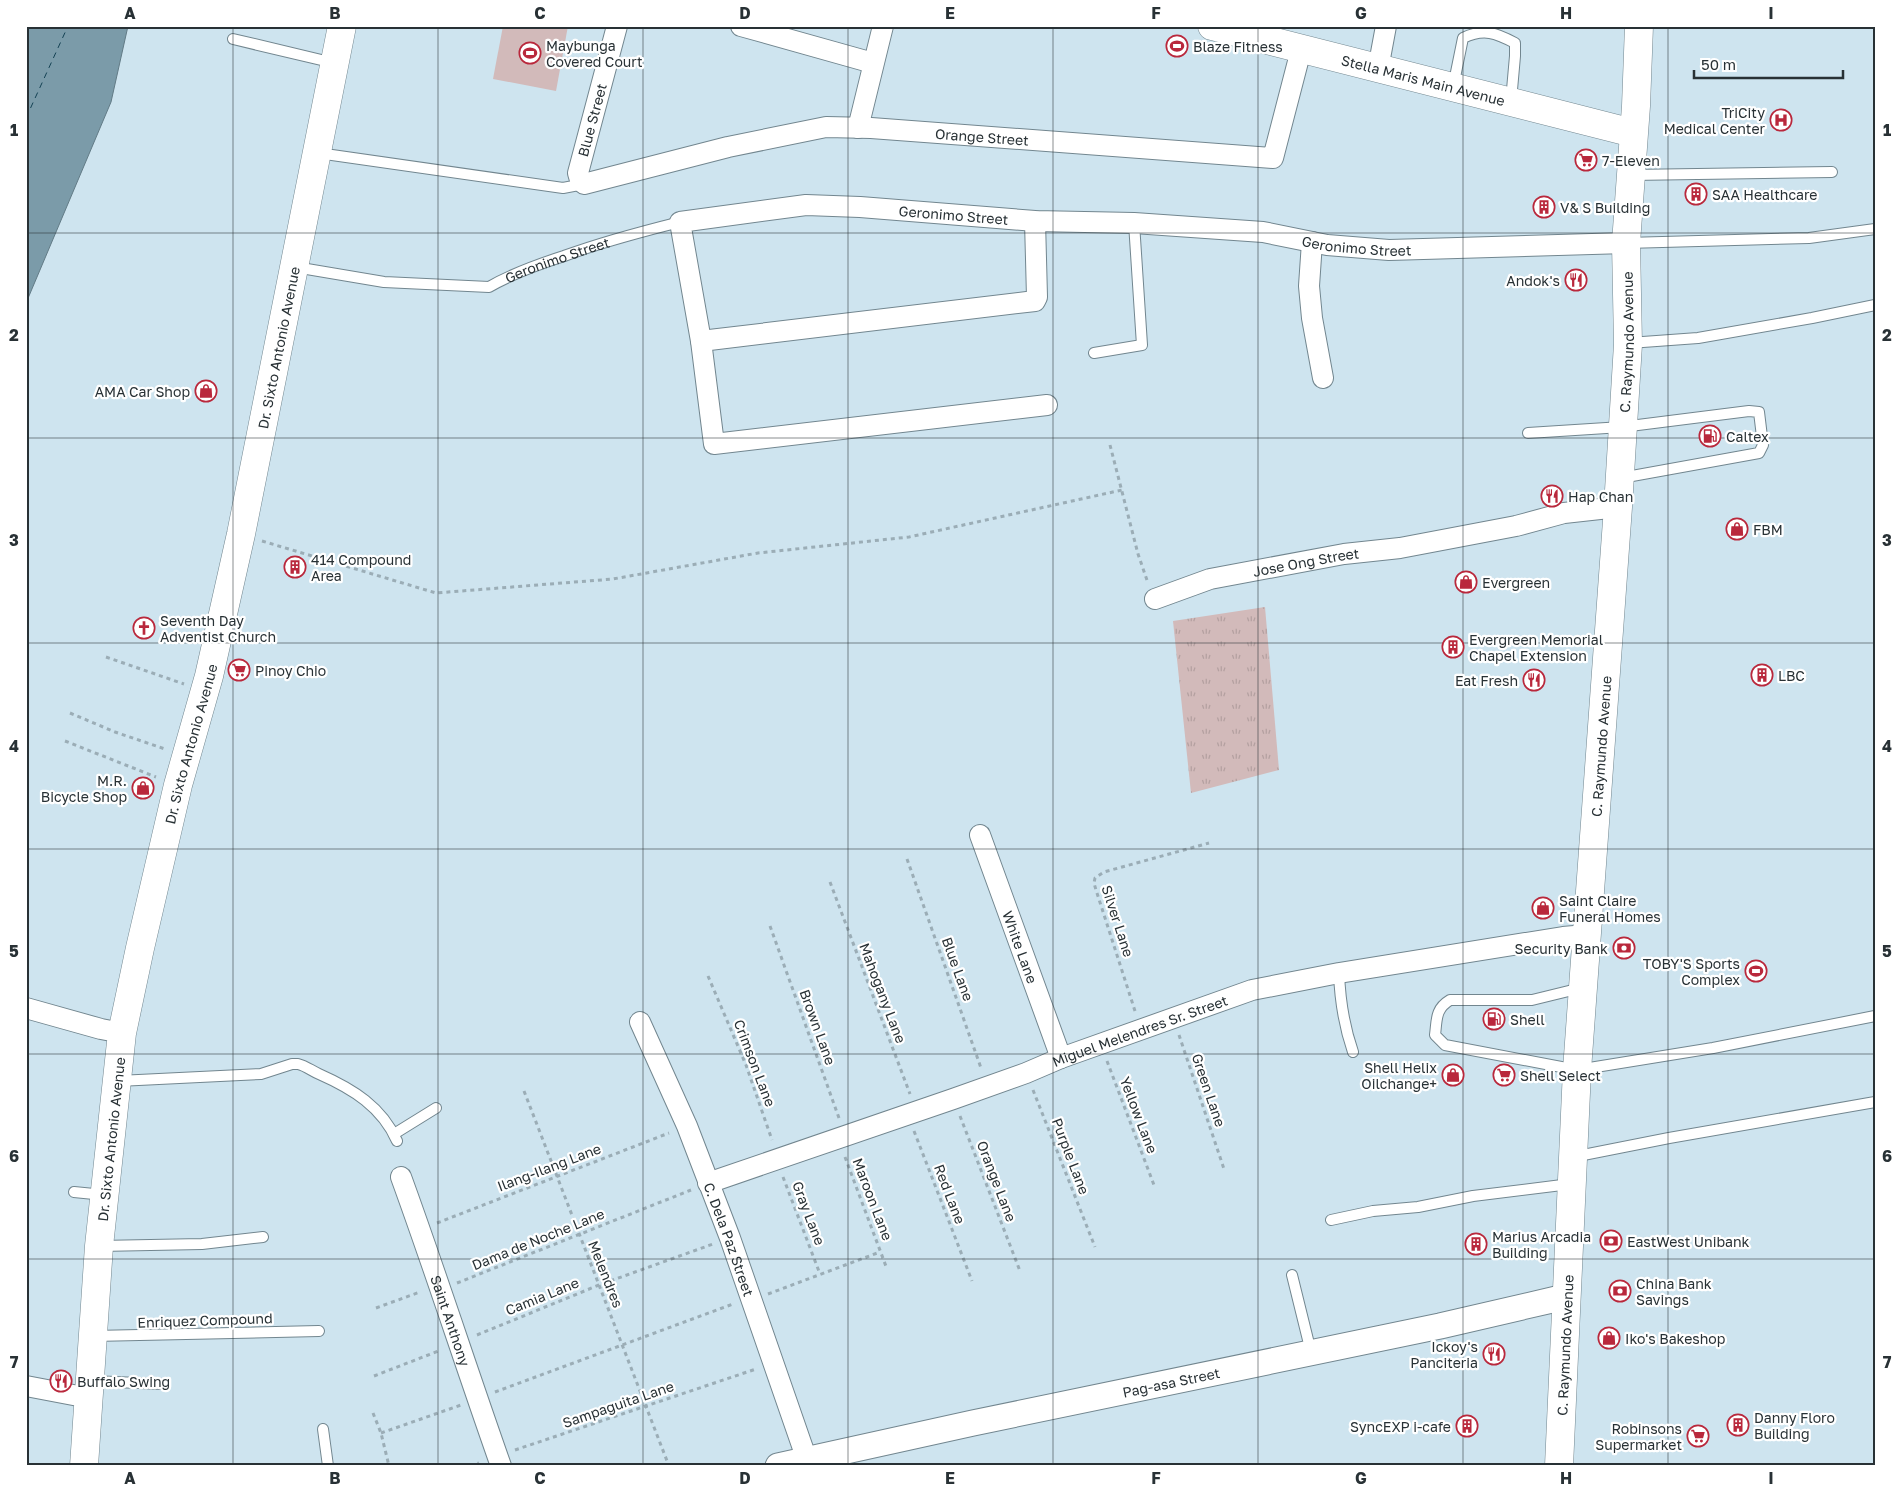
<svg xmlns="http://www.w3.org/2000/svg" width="1901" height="1492" font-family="'Golos Text',sans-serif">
<defs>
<pattern id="grass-tufts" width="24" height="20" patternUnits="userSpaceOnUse" patternTransform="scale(1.25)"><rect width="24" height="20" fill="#d2baba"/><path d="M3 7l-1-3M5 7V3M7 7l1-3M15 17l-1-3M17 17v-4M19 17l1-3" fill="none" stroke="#b4a0a0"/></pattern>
</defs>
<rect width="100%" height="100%" fill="#cee4ef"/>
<polygon fill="url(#grass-tufts)" points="1265,607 1279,770 1191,793 1173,621"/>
<polygon fill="#d2baba" points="503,26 568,26 556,91 493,79"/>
<polygon fill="#7b9ba9" stroke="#627b86" points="26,26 128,26 111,102 26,303"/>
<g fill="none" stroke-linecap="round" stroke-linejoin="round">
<polyline stroke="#144254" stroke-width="1" stroke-dasharray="6 5" stroke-linecap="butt" points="26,118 68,26"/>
<g stroke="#72868f" stroke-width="12">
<g id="service">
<polyline points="233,39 334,63"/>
<path d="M1453,87l10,-49c21,-10 33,-5 52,5v13l-4,45"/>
<polyline points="318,153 563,188 584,184"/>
<polyline points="1631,175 1832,172"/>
<polyline points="1626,243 1809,238 1875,229"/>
<path id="s1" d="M295,267l89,15 105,5c24,-14 50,-23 75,-31 38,-14 76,-24 116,-34"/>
<polyline points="1629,343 1698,338 1812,318 1875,305"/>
<polyline points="1094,353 1142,345 1134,223"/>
<polyline points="1528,433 1622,427 1749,411 1759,412 1763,445 1759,453 1621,478"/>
<path d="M1339,973c1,27 5,53 14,79"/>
<path d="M1581,988l-49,12h-82c-15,9 -13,20 -15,35l10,10 132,25 136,-22 162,-32"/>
<path d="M118,1081l143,-7 31,-10h6c8,2 14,7 21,10 34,15 63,33 78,67"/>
<polyline points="394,1134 436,1108"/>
<polyline points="1573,1157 1669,1138 1875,1102"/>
<polyline points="74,1192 104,1195"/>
<polyline points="1331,1220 1373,1211 1418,1207 1473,1196 1570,1184"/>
<polyline points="99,1246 202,1244 263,1237"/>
<polyline points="1292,1275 1311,1352"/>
<polyline points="93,1336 319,1331"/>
<polyline points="91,1381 163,1384"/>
<polyline points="323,1429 328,1466"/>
</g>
</g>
<g stroke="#72868f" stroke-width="22">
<g id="minor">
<path id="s2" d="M617,26l-39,147 2,7 4,4 144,-37 98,-20 45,1 402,30 28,-108"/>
<polyline points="741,26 873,63"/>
<polyline points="1378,69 1386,26"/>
<polyline points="858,128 883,26"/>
<polyline points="1312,242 1309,286 1312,318 1323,378"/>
<polyline points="701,341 1035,301 1037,297 1035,221"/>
<path id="s3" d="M1047,405l-333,39 -13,-103 -21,-119 126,-17 54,2 175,14 99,2 129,9 64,13 62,5 237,-7"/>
<path id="s4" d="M1155,599l55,-20 134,-25 56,-6 116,-22 48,-13 54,-6"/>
<path id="s5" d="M980,835l81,223"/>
<polyline points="26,1008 101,1029 122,1033"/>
<path id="s6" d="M640,1022l47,104 43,112 77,222"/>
<path id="s7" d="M401,1177c35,96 66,193 100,289"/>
<path id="s8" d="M708,1183l245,-84 73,-26 35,-15 191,-68 87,-17 224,-36 23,-2"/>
<polyline points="26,1386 89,1398"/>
</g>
</g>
<g stroke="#72868f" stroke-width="27">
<g id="tertiary">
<path id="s9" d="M778,1466l195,-43 467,-97 125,-29"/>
</g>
</g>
<g stroke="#72868f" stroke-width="29">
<g id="secondary">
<path id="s10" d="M1212,26l421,107"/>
<path id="s11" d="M84,1466l15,-220 23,-213 18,-85 38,-163 31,-109 32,-142 101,-508"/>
<path id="s12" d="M1559,1466l18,-396 41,-563 10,-163 -2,-101 10,-137 3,-80"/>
</g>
</g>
<g stroke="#9badb6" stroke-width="3" stroke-dasharray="4 4" stroke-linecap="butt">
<polyline points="1110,445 1138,554 1148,583"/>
<polyline points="262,541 436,593 613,579 758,553 909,537 1122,490"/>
<polyline points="106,657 184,684"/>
<polyline points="70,713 115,732 165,749"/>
<polyline points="65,741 156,777"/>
<polyline points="907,859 981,1068"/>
<polyline points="830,882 910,1094"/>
<polyline points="770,926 839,1118"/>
<polyline points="708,976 746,1065 772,1140"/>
<polyline points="1135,1011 1096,890 1094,883 1095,878 1104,872 1209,843"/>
<polyline points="1179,1035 1224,1169"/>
<polyline points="1107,1061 1154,1185"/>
<polyline points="1033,1090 1095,1247"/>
<polyline points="524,1091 669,1466"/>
<polyline points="960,1116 1020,1271"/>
<polyline points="914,1131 972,1281"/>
<polyline points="845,1157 887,1269"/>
<polyline points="783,1177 820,1274"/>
<polyline points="437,1223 669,1133"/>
<polyline points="457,1283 691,1190"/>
<polyline points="768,1294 880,1252"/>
<polyline points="376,1308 420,1292"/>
<polyline points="477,1335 599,1285 713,1244"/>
<polyline points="374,1376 441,1350"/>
<polyline points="495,1392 733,1304"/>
<polyline points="373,1413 381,1433 389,1466"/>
<polyline points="381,1433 461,1405"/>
<polyline points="515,1450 756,1369"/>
<polyline points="470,1466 479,1463"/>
</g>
<use href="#service" stroke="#fff" stroke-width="10"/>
<use href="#minor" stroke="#fff" stroke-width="20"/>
<use href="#tertiary" stroke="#fff" stroke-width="25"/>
<use href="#secondary" stroke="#fff" stroke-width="28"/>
</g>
<path fill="none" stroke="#283135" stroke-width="1" stroke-opacity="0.55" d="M233,26v1440M438,26v1440M643,26v1440M848,26v1440M1053,26v1440M1258,26v1440M1463,26v1440M1668,26v1440M26,233h1849M26,438h1849M26,643h1849M26,849h1849M26,1054h1849M26,1259h1849"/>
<defs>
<g id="stadium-ring" transform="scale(1.125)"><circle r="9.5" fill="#fff" stroke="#b9283c" stroke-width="1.5"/><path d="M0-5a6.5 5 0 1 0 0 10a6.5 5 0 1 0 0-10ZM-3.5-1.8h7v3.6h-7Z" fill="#b9283c"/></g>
<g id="hospital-ring" transform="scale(1.125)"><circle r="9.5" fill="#fff" stroke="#b9283c" stroke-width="1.5"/><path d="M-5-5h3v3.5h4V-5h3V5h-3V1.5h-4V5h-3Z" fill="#b9283c"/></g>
<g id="supermarket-ring" transform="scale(1.125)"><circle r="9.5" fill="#fff" stroke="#b9283c" stroke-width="1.5"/><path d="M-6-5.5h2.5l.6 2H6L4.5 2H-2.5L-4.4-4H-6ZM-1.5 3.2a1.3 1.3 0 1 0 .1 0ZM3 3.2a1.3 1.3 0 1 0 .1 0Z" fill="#b9283c"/></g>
<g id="building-ring" transform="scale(1.125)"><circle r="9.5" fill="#fff" stroke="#b9283c" stroke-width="1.5"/><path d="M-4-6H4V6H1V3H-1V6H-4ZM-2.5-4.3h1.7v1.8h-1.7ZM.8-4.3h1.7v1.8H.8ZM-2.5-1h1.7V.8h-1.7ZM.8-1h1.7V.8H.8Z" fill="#b9283c"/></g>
<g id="restaurant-ring" transform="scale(1.125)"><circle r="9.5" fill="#fff" stroke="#b9283c" stroke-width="1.5"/><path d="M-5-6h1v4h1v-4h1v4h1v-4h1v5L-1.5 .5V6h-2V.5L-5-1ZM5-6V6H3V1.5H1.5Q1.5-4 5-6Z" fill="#b9283c"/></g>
<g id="shop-ring" transform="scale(1.125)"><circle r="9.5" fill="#fff" stroke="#b9283c" stroke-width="1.5"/><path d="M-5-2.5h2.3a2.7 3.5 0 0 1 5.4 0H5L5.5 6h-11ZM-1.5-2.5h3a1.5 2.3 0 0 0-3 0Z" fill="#b9283c"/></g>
<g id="fuel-ring" transform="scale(1.125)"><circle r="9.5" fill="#fff" stroke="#b9283c" stroke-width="1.5"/><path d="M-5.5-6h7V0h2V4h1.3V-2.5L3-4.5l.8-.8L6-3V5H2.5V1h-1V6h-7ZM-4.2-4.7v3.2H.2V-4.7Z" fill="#b9283c"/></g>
<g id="church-ring" transform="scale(1.125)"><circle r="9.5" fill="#fff" stroke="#b9283c" stroke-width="1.5"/><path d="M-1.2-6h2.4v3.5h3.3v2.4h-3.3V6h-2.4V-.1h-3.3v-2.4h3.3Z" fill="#b9283c"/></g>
<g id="bank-ring" transform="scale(1.125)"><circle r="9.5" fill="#fff" stroke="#b9283c" stroke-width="1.5"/><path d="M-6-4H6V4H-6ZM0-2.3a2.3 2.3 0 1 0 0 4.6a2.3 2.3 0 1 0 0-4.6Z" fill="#b9283c"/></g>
</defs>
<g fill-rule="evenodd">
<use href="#stadium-ring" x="1177" y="46"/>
<use href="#stadium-ring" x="530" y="53"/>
<use href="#hospital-ring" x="1781" y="120"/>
<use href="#supermarket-ring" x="1586" y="160"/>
<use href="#building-ring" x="1696" y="194"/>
<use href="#building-ring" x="1544" y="207"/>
<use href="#restaurant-ring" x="1576" y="280"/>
<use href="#shop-ring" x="206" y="391"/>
<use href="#fuel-ring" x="1710" y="436"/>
<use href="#restaurant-ring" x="1552" y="496"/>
<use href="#shop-ring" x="1737" y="529"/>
<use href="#building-ring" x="295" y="567"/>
<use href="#shop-ring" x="1466" y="582"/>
<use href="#church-ring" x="144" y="628"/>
<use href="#building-ring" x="1453" y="647"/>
<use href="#supermarket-ring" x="239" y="670"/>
<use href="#building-ring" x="1762" y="675"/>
<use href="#restaurant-ring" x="1534" y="680"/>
<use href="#shop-ring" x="143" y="788"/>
<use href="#shop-ring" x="1543" y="908"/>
<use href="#bank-ring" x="1624" y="948"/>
<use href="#stadium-ring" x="1756" y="971"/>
<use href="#fuel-ring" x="1494" y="1019"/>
<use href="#shop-ring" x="1453" y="1075"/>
<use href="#supermarket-ring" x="1504" y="1075"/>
<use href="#bank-ring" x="1611" y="1241"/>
<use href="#building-ring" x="1476" y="1244"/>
<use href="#bank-ring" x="1620" y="1291"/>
<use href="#shop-ring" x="1609" y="1338"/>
<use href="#restaurant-ring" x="1494" y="1354"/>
<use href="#restaurant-ring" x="61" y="1381"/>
<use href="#building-ring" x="1738" y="1425"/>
<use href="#building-ring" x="1467" y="1426"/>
<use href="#supermarket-ring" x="1698" y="1436"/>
</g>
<g text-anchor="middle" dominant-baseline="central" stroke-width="4.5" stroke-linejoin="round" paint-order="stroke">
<g font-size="14" fill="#283135" stroke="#fff" text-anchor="start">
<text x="546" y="45">Maybunga<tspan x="546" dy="16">Covered Court</tspan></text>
<text x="1193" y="46">Blaze Fitness</text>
<text x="1765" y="112" text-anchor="end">TriCity<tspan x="1765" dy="16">Medical Center</tspan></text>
<text x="1602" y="160">7-Eleven</text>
<text x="1712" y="194">SAA Healthcare</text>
<text x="1560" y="207">V&amp; S Building</text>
<text x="1560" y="280" text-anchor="end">Andok's</text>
<text x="190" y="391" text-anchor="end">AMA Car Shop</text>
<text x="1726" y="436">Caltex</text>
<text x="1568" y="496">Hap Chan</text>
<text x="1753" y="529">FBM</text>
<text x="311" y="559">414 Compound<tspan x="311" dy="16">Area</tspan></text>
<text x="1482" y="582">Evergreen</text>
<text x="160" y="620">Seventh Day<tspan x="160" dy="16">Adventist Church</tspan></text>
<text x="1469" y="639">Evergreen Memorial<tspan x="1469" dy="16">Chapel Extension</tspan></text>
<text x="255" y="670">Pinoy Chio</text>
<text x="1778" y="675">LBC</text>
<text x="1518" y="680" text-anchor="end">Eat Fresh</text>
<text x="127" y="780" text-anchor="end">M.R.<tspan x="127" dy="16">Bicycle Shop</tspan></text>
<text x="1559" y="900">Saint Claire<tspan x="1559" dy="16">Funeral Homes</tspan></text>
<text x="1608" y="948" text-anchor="end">Security Bank</text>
<text x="1740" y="963" text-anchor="end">TOBY'S Sports<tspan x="1740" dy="16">Complex</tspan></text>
<text x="1510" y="1019">Shell</text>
<text x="1437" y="1067" text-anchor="end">Shell Helix<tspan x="1437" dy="16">Oilchange+</tspan></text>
<text x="1520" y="1075">Shell Select</text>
<text x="1492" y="1236">Marius Arcadia<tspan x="1492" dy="16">Building</tspan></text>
<text x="1627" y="1241">EastWest Unibank</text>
<text x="1636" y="1283">China Bank<tspan x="1636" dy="16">Savings</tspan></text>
<text x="1625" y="1338">Iko's Bakeshop</text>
<text x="1478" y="1346" text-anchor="end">Ickoy's<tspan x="1478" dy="16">Panciteria</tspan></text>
<text x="77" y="1381">Buffalo Swing</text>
<text x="1754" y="1417">Danny Floro<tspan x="1754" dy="16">Building</tspan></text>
<text x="1451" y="1426" text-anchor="end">SyncEXP i-cafe</text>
<text x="1682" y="1428" text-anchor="end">Robinsons<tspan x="1682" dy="16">Supermarket</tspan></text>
</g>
<g font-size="14" fill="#283135" stroke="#fff">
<text stroke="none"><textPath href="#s10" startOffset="218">Stella Maris Main Avenue</textPath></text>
<text transform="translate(592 120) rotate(-75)">Blue Street</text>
<text stroke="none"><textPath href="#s2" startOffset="570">Orange Street</textPath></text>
<text stroke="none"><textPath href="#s3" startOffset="835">Geronimo Street</textPath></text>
<text stroke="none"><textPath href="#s3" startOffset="1240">Geronimo Street</textPath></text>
<text stroke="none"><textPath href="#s1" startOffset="269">Geronimo Street</textPath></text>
<text stroke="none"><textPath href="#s12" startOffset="1126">C. Raymundo Avenue</textPath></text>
<text stroke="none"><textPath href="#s11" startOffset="1138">Dr. Sixto Antonio Avenue</textPath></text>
<text stroke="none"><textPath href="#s4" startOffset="156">Jose Ong Street</textPath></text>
<text stroke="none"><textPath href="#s11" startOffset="732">Dr. Sixto Antonio Avenue</textPath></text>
<text stroke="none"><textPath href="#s12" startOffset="721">C. Raymundo Avenue</textPath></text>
<text transform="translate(1118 921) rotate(72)">Silver Lane</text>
<text stroke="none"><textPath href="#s5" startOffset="119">White Lane</textPath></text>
<text transform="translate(958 969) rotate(70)">Blue Lane</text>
<text transform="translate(883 993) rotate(69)">Mahogany Lane</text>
<text transform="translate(818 1027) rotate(70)">Brown Lane</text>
<text stroke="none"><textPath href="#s8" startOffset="458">Miguel Melendres Sr. Street</textPath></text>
<text transform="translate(755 1063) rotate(69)">Crimson Lane</text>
<text transform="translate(1209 1090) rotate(71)">Green Lane</text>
<text transform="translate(1139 1115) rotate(69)">Yellow Lane</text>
<text stroke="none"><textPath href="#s11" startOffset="328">Dr. Sixto Antonio Avenue</textPath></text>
<text transform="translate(1071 1156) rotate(69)">Purple Lane</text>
<text transform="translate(549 1167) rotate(-21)">Ilang-Ilang Lane</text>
<text transform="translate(997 1181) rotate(69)">Orange Lane</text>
<text transform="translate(950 1194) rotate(69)">Red Lane</text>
<text transform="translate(873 1199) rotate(69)">Maroon Lane</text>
<text transform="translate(809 1213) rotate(69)">Gray Lane</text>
<text transform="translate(538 1239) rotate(-22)">Dama de Noche Lane</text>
<text stroke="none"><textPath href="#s6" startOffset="235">C. Dela Paz Street</textPath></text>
<text transform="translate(606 1274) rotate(68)">Melendres</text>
<text transform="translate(542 1296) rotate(-22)">Camia Lane</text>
<text transform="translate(205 1320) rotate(-2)">Enriquez Compound</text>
<text stroke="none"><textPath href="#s7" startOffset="152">Saint Anthony</textPath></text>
<text stroke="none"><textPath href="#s12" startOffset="121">C. Raymundo Avenue</textPath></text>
<text stroke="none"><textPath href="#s9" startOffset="402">Pag-asa Street</textPath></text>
<text transform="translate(618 1404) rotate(-19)">Sampaguita Lane</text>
</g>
</g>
<rect width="1901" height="1492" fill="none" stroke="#ffffff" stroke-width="55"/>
<path d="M1694 70v8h149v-8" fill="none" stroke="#283135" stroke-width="2.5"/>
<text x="1701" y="70" font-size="15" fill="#283135" stroke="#ffffff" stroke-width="4" paint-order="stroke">50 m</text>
<rect x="28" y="28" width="1846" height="1436" fill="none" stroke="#283135" stroke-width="2"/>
<g font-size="16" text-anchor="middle" font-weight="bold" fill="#283135">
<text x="130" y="19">A</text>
<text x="335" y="19">B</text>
<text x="540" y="19">C</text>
<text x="745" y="19">D</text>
<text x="950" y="19">E</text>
<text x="1156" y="19">F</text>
<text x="1361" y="19">G</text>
<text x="1566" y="19">H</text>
<text x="1771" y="19">I</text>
<text x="14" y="136">1</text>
<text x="1887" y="136">1</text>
<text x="14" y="341">2</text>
<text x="1887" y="341">2</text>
<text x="14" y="546">3</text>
<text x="1887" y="546">3</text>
<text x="14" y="752">4</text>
<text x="1887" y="752">4</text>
<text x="14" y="957">5</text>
<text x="1887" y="957">5</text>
<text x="14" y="1162">6</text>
<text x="1887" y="1162">6</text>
<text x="14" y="1368">7</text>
<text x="1887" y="1368">7</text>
<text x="130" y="1484">A</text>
<text x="335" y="1484">B</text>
<text x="540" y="1484">C</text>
<text x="745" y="1484">D</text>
<text x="950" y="1484">E</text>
<text x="1156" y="1484">F</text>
<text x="1361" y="1484">G</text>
<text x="1566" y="1484">H</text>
<text x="1771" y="1484">I</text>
</g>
</svg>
